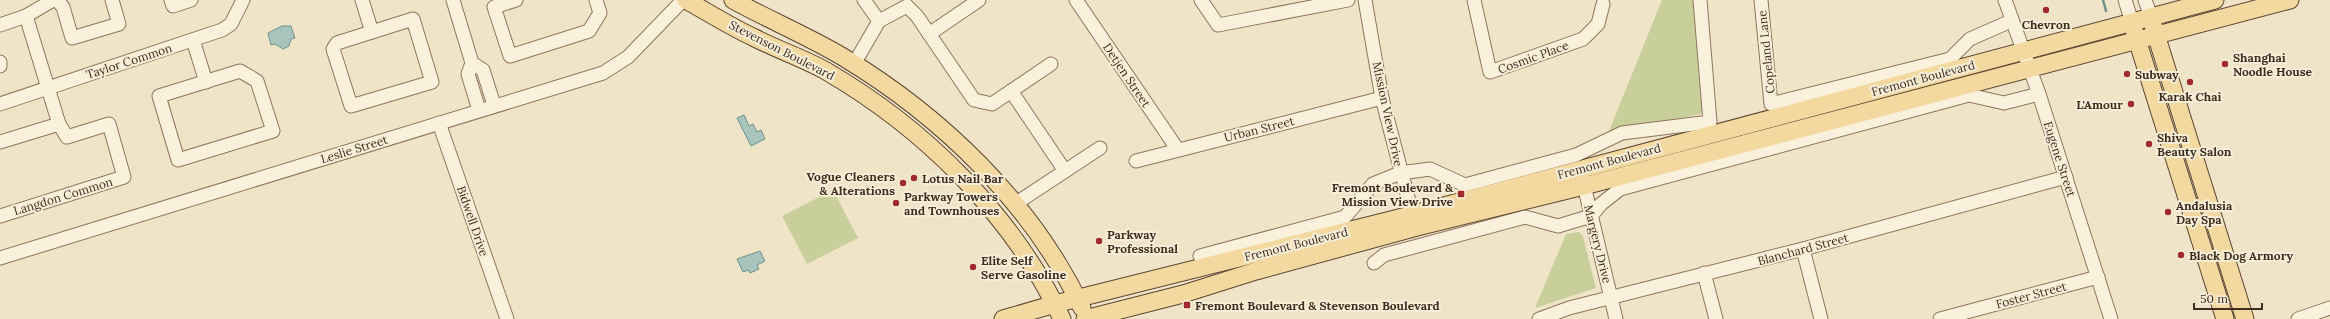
<svg xmlns="http://www.w3.org/2000/svg" width="2330" height="319" font-family="Lora,serif">
<rect width="100%" height="100%" fill="#f0e4c8"/>
<g fill="#c9cf9b">
<path d="M1662,0h33l9,113c-32,8 -64,11 -95,18z"/>
<polygon points="833,190 858,238 807,264 782,216"/>
<polygon points="1579,232 1583,236 1596,288 1535,308 1566,234"/>
</g>
<g fill="#a9c4bc" stroke="#6f938a">
<polygon points="282,26 291,26 295,38 291,39 289,46 283,49 275,44 271,45 268,33"/>
<polygon points="744,115 749,126 753,124 757,132 761,130 765,139 751,146 737,118"/>
<polygon points="760,251 765,261 757,265 759,269 750,273 748,270 743,272 737,259"/>
</g>
<g fill="none" stroke-linecap="round" stroke-linejoin="round">
<polyline stroke="#6f938a" stroke-width="2.5" points="2103,0 2106,11"/>
<g stroke="#8d765c" stroke-width="15">
<g id="minor">
<polyline points="57,0 63,7 72,38 119,24 112,0"/>
<polyline points="171,0 173,6 191,0"/>
<polyline points="362,0 372,32"/>
<polyline points="453,0 472,63 483,70 494,105"/>
<polyline points="516,0 494,7 510,56 589,31 600,13 596,0"/>
<polyline points="864,0 879,21 907,6 917,16 974,100 992,104 1051,64"/>
<polyline points="1076,0 1178,150"/>
<polyline points="1201,0 1218,25 1348,0"/>
<polyline points="1365,0 1382,98 1412,213"/>
<polyline points="1474,0 1490,72 1583,39 1598,24 1603,4"/>
<polyline points="1761,0 1771,104 1950,59 1970,39 2011,21"/>
<polyline points="2005,0 2039,94 2111,319"/>
<polyline points="2125,0 2132,22"/>
<polyline points="2145,0 2151,17"/>
<polygon points="413,19 432,82 351,106 333,49 337,43"/>
<polyline points="0,25 26,16 53,0"/>
<polyline points="929,34 979,0"/>
<polyline points="193,40 206,82"/>
<polyline points="0,62 0,66"/>
<polyline points="472,63 468,74 479,110"/>
<polyline points="854,64 879,21"/>
<polygon points="240,71 257,81 273,131 178,160 159,96"/>
<polyline points="1011,91 1065,171"/>
<polyline points="0,104 222,30 231,24 243,0"/>
<polyline points="439,123 507,319"/>
<polyline points="0,142 59,124"/>
<polyline points="1136,161 1382,98"/>
<polyline points="1582,177 1616,319"/>
<polyline points="1015,204 1100,148"/>
<polyline points="0,216 124,177 109,124 67,137 59,124 26,16"/>
<polyline points="1803,249 1821,319"/>
<polyline points="1200,256 1345,217 1373,184 1400,173 1430,169 1465,185 1576,155 1622,133 1710,122 1700,0"/>
<polyline points="0,258 603,73 628,57 683,0"/>
<polyline points="1374,263 1384,255 1525,217 1558,226 1591,216 1601,204 1620,189 1969,95 2004,103 2039,94"/>
<polyline points="1704,273 1716,319"/>
<polyline points="1539,319 1569,308 1803,249 2066,177"/>
<polyline points="1940,319 2098,277"/>
<polyline points="2298,319 2330,308"/>
</g>
</g>
<g stroke="#5b4430" stroke-width="19">
<g id="major">
<path d="M686,0c23,13 45,27 69,38 23,12 48,20 71,33 98,57 187,144 236,248"/>
<path d="M733,0c36,20 75,36 110,57 98,59 189,146 239,251"/>
<polyline points="2153,25 2245,319"/>
<polyline points="2134,30 2225,319"/>
<polyline points="1003,319 1055,304 1395,219 2215,0"/>
<polyline points="1085,319 1183,294 1256,271 1417,227 1584,186 2290,0"/>
</g>
</g>
<use href="#minor" stroke="#faf1dc" stroke-width="13"/>
<use href="#major" stroke="#f3d9a0" stroke-width="17"/>
</g>
<g fill="#9e2a2b" stroke="#f7eed8" stroke-width="1.5">
<circle cx="2046" cy="10" r="4"/>
<circle cx="2225" cy="64" r="4"/>
<circle cx="2127" cy="74" r="4"/>
<circle cx="2190" cy="82" r="4"/>
<circle cx="2131" cy="104" r="4"/>
<circle cx="2149" cy="144" r="4"/>
<circle cx="914" cy="178" r="4"/>
<circle cx="903" cy="183" r="4"/>
<rect x="1457" y="190" width="8" height="8" rx="2"/>
<circle cx="896" cy="203" r="4"/>
<circle cx="2168" cy="212" r="4"/>
<circle cx="1099" cy="241" r="4"/>
<circle cx="2181" cy="255" r="4"/>
<circle cx="973" cy="267" r="4"/>
<rect x="1183" y="301" width="8" height="8" rx="2"/>
</g>
<g text-anchor="middle" dominant-baseline="central" stroke-width="4" stroke-linejoin="round" paint-order="stroke">
<g font-size="12" font-weight="bold" fill="#3d2e20" stroke="#f7eed8" text-anchor="start">
<text x="2046" y="24" text-anchor="middle">Chevron</text>
<text x="2233" y="57">Shanghai<tspan x="2233" dy="14">Noodle House</tspan></text>
<text x="2135" y="74">Subway</text>
<text x="2190" y="96" text-anchor="middle">Karak Chai</text>
<text x="2123" y="104" text-anchor="end">L'Amour</text>
<text x="2157" y="137">Shiva<tspan x="2157" dy="14">Beauty Salon</tspan></text>
<text x="895" y="176" text-anchor="end">Vogue Cleaners<tspan x="895" dy="14">&amp; Alterations</tspan></text>
<text x="922" y="178">Lotus Nail Bar</text>
<text x="1453" y="187" text-anchor="end">Fremont Boulevard &amp;<tspan x="1453" dy="14">Mission View Drive</tspan></text>
<text x="904" y="196">Parkway Towers<tspan x="904" dy="14">and Townhouses</tspan></text>
<text x="2176" y="205">Andalusia<tspan x="2176" dy="14">Day Spa</tspan></text>
<text x="1107" y="234">Parkway<tspan x="1107" dy="14">Professional</tspan></text>
<text x="2189" y="255">Black Dog Armory</text>
<text x="981" y="260">Elite Self<tspan x="981" dy="14">Serve Gasoline</tspan></text>
<text x="1195" y="305">Fremont Boulevard &amp; Stevenson Boulevard</text>
</g>
<g font-size="12" fill="#3d2e20" stroke="#f7eed8">
<text transform="translate(782 50) rotate(27)">Stevenson Boulevard</text>
<text transform="translate(1766 52) rotate(-96)">Copeland Lane</text>
<text transform="translate(1533 57) rotate(-20)">Cosmic Place</text>
<text transform="translate(129 61) rotate(-18)">Taylor Common</text>
<text transform="translate(1127 75) rotate(56)">Detjen Street</text>
<text transform="translate(1923 78) rotate(-15)">Fremont Boulevard</text>
<text transform="translate(1388 114) rotate(78)">Mission View Drive</text>
<text transform="translate(1259 129) rotate(-14)">Urban Street</text>
<text transform="translate(354 149) rotate(-17)">Leslie Street</text>
<text transform="translate(2060 159) rotate(72)">Eugene Street</text>
<text transform="translate(1609 161) rotate(-15)">Fremont Boulevard</text>
<text transform="translate(63 196) rotate(-17)">Langdon Common</text>
<text transform="translate(473 221) rotate(71)">Bidwell Drive</text>
<text transform="translate(1296 244) rotate(-14)">Fremont Boulevard</text>
<text transform="translate(1598 244) rotate(76)">Margery Drive</text>
<text transform="translate(1803 249) rotate(-15)">Blanchard Street</text>
<text transform="translate(2031 295) rotate(-15)">Foster Street</text>
</g>
</g>
<path d="M2194 303v6h68v-6" fill="none" stroke="#3d2e20" stroke-width="2"/>
<text x="2200" y="303" font-size="12" fill="#3d2e20" stroke="#f7eed8" stroke-width="3" paint-order="stroke">50 m</text>
</svg>
